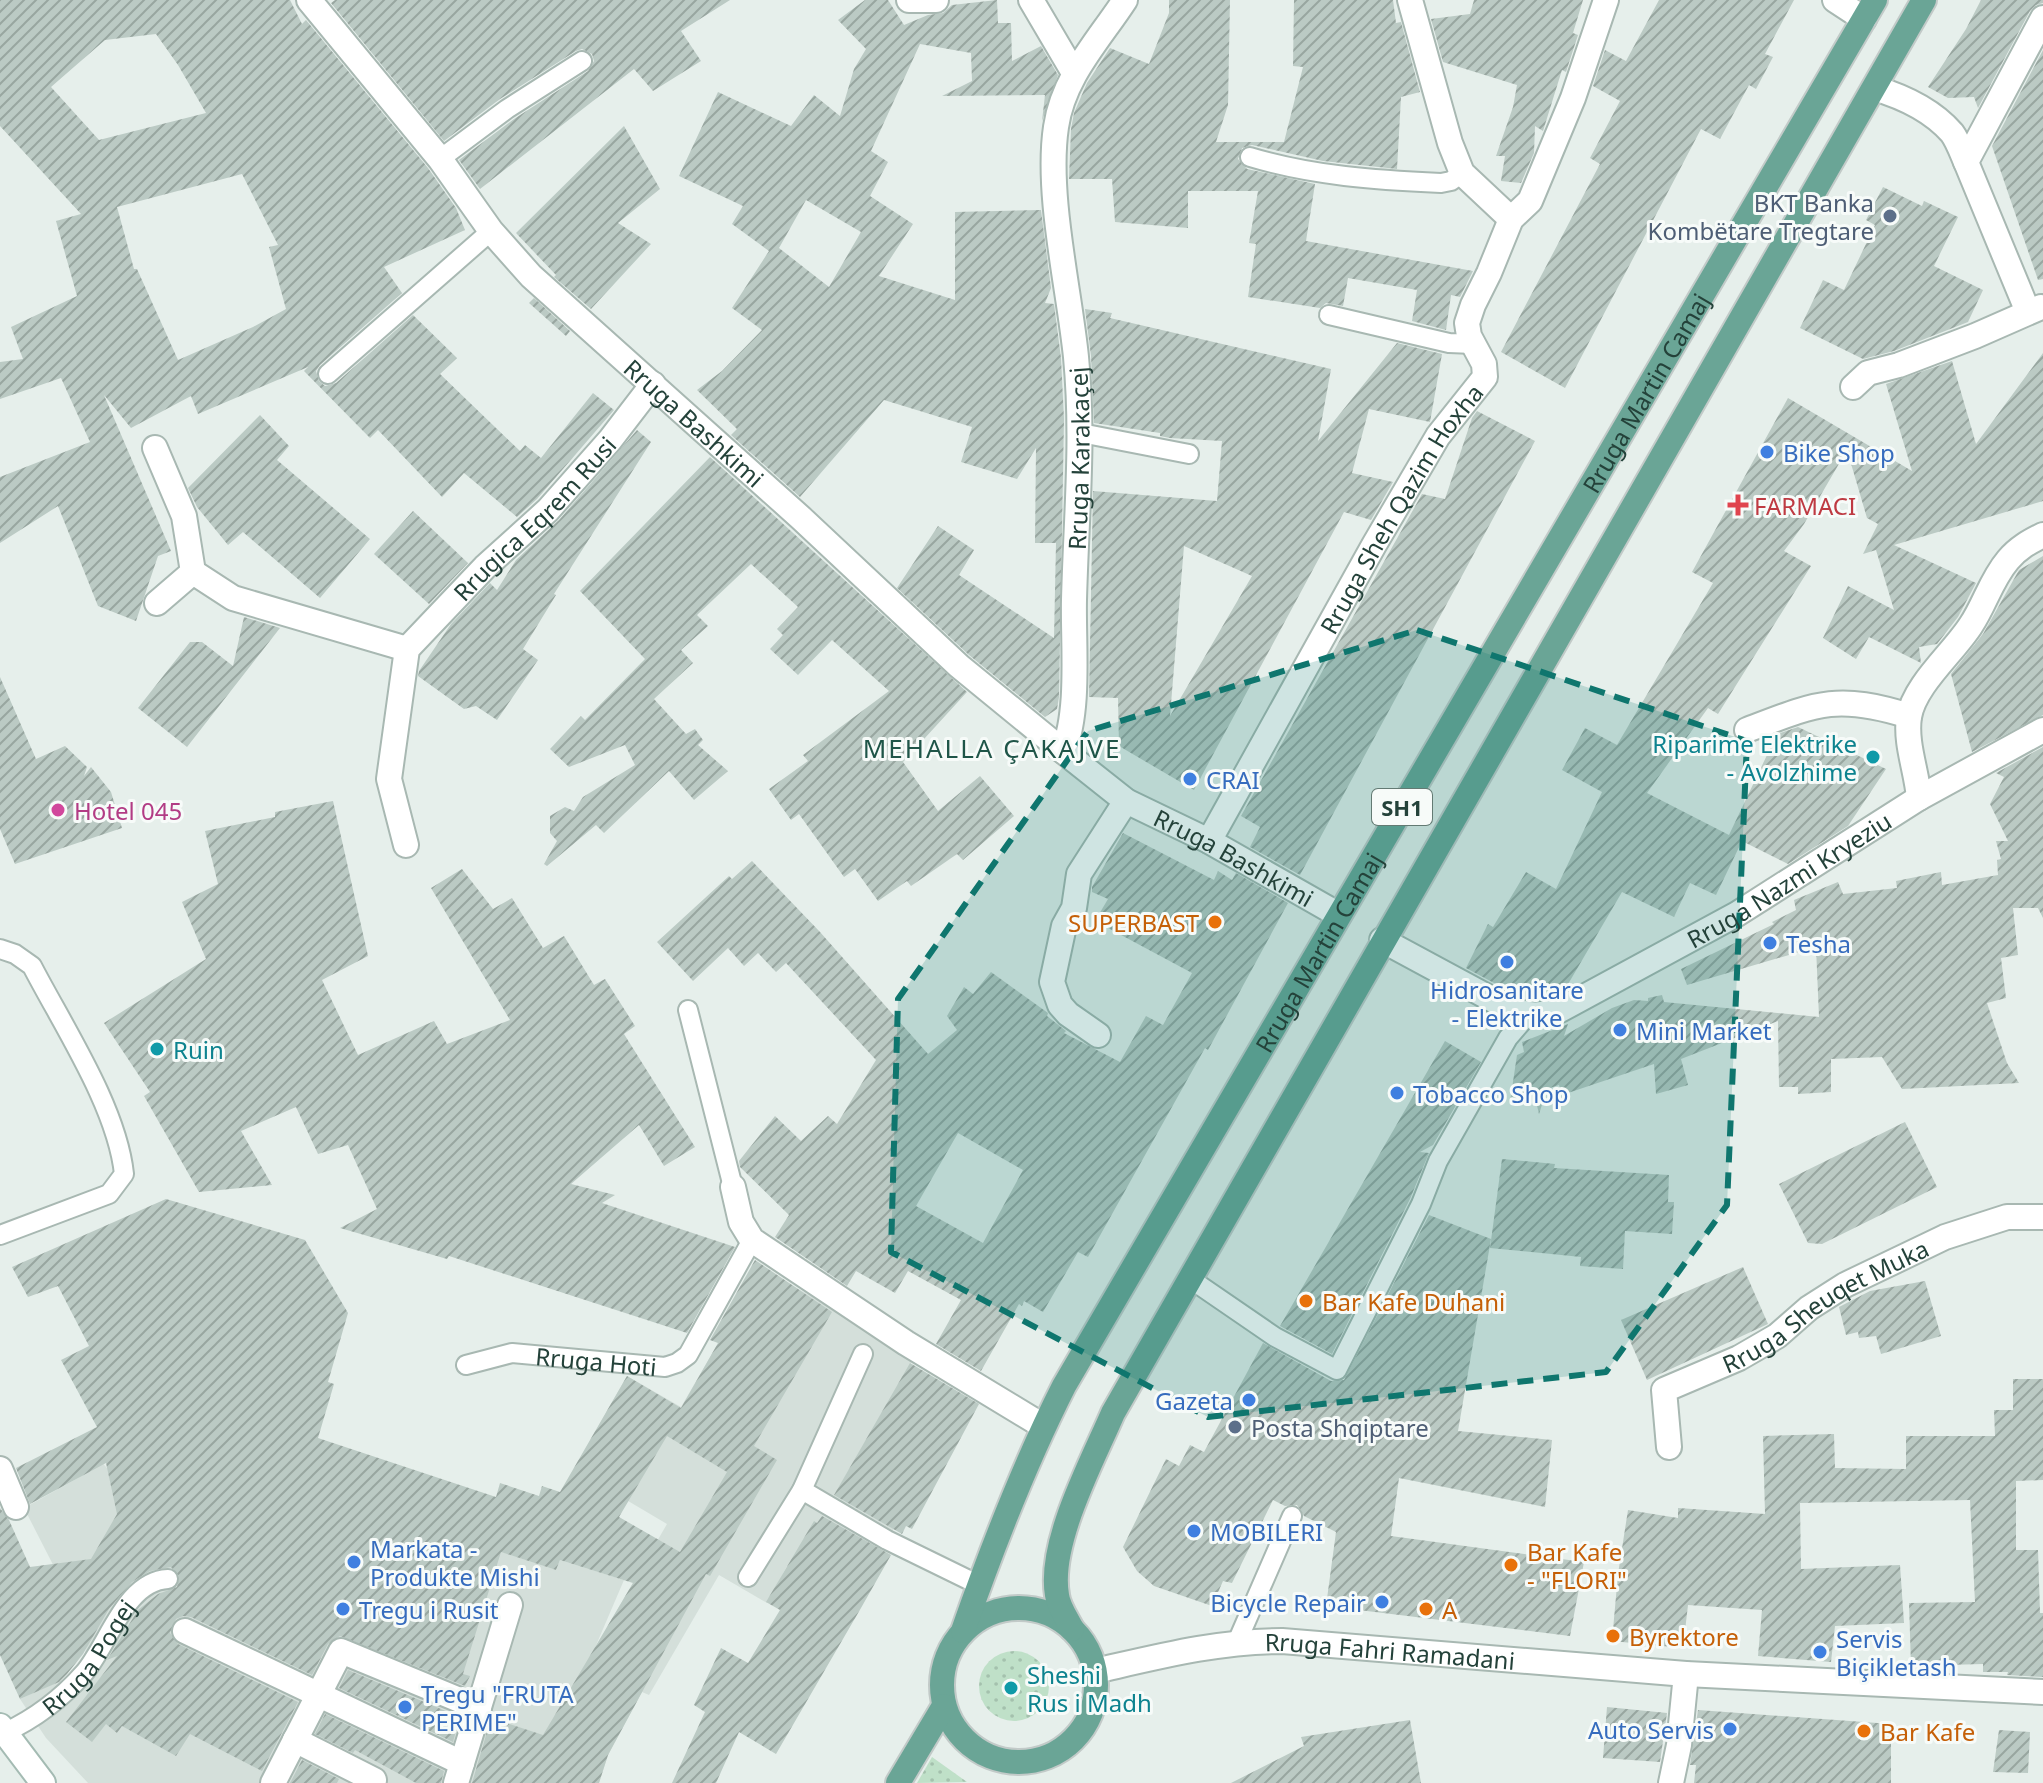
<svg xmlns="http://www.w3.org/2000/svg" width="2043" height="1783" font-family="'Noto Sans',sans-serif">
<defs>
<pattern id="grass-dots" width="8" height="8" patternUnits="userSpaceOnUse" patternTransform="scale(2)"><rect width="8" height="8" fill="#bfe0c8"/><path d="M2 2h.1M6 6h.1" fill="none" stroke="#a4c1ad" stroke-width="1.8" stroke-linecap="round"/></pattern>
<pattern id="building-hatch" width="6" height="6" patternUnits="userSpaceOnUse" patternTransform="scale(2)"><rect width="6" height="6" fill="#bbcac4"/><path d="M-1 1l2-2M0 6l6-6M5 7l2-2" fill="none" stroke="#98a6a0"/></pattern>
</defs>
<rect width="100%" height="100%" fill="#e6efeb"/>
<polygon fill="#d4dfda" points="762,1268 915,1356 839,1487 898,1522 876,1558 787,1566 767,1603 719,1575 649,1695 642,1692 608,1755 599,1783 88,1783 46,1738 20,1699 78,1673 90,1637 24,1508 78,1478 95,1455 107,1468 348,1501 556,1570 560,1560 624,1580 594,1650 667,1524 574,1469 627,1376 681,1407"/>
<g fill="url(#grass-dots)">
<circle cx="1014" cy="1686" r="35"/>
<polygon points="932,1757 967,1782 917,1783"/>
</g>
<g fill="url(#building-hatch)" fill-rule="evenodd">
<path d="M0,0h290l12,24 4,-4 122,148 28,40 9,22 -81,37 18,26 -82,72 -4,6 3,10 6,5 11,-3 77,-68 44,43 -17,16 80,77 5,-6 16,13 52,-65 21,17 -77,89 -20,18 -53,-44 -22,24 -64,-67 -8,8 -66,-67 4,-4 -110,47 -7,-18 -60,32 -27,-33 67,156 -13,5 -22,65 -38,-15 -40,-100 -58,37v-66l90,-35 -29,-64 -61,21v-37l23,-3 -12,-32 66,-31 -21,-75 25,-7 -81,-88zM156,34l22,31 28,48 -107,27 -48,-53 54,-47zM242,174l36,71 -9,2 17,62 -33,18 -75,33 -41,-91h-3l-17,-62z"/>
<polygon points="335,0 730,0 681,31 701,61 653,91 634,69 480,189 459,160 514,119 588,71 594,61 592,54 582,49 576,51 500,99 444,141 331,3"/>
<path d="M865,0h23l16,25 24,-10 15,-2 9,-8 45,-5 1,23h13l1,38 29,-15 17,29 -16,46 3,-26 -103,1 30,-15 -1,-28 -51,-9 -49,107 17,11 -18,34 43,28 -34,52 76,24v-88l86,-2 10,78 -6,15 9,1 7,54 3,61 -5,278 -2,12 -12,8 -76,-62 -72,-67 41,-62 36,24 -15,25 95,63 2,-95h-21l1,-95 -19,31 -56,-17 11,-35 -88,-27 -84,97 -69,-62 6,-6 -40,-39 25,-19 40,-41 -30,-22 37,-57 -37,-27 11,-18 -64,-30 39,-84 73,34 23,-31 26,21 14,-47 12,-20 -28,-29zM806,200l55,32 -32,55 -50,-39z"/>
<polygon points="1169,0 1230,0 1228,105 1216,142 1284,142 1303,67 1293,66 1294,0 1393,0 1396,23 1401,22 1420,92 1401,97 1397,169 1323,161 1252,145 1242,148 1238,159 1247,169 1315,184 1306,241 1473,271 1460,297 1451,295 1446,330 1412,321 1417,290 1348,278 1343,306 1326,303 1320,308 1248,297 1256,244 1249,243 1258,191 1188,191 1188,228 1115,222 1112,179 1069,179 1071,129 1074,113 1087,83 1110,48 1149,64 1169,13"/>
<polygon points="1474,0 1583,0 1573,33 1578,35 1566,72 1562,70 1543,131 1535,126 1534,153 1521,183 1501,181 1505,156 1496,156 1513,107 1517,85 1443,62 1431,19 1470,14"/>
<polygon points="1659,0 1794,0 1765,54 1773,57 1756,89 1749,85 1720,139 1701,129 1565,388 1501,352 1600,164 1590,158 1620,101 1593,86 1605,50 1626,61"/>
<polygon points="1981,0 2043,0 2043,3 2036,5 2030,11 1978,108 1974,97 1948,98 1928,87 1966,29"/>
<polygon points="2043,50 2043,279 2038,280 1992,146"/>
<polygon points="624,126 660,189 618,223 651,244 591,309 554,277 556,275 516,233"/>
<polygon points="1883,187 1922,206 1924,201 1958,217 1934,266 1983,290 1968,322 1894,351 1863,359 1800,328 1823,280 1844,290 1875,225 1866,220"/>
<polygon points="534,298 570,331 566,336 529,303"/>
<path d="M1085,309l27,4 -2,5 221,51 -13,72 79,-98 45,11 -12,68 -61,-13 -17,64 41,9 -22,38 -27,-8 -150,278 -75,-44 -1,-48 -29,-1 4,-206 124,10 5,-60 -52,-3 -10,-2v-3l-66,-10 -3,-67zM1184,546l68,30 -82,140z"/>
<polygon points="2043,353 2043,501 1894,545 1976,583 1958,617 1937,644 1919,647 1921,663 1869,637 1856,659 1823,638 1848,586 1894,610 1876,550 1863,554 1878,524 1867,518 1847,450 1804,524 1784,551 1811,566 1718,714 1708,708 1647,793 1729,835 1777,734 1798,727 1886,769 1848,826 1788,864 1732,836 1742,841 1716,895 1690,883 1674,917 1622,892 1564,991 1509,991 1466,968 1488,924 1493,927 1526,872 1556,889 1602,792 1562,770 1585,728 1617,745 1713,583 1692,572 1788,398 1912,471 1886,384 1952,361 1976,444"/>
<polygon points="1477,411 1535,441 1300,875 1250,847 1260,827 1241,816 1422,494 1445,499 1472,418"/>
<polygon points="260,415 289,446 277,460 370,539 320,598 243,532 228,545 197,507 188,488"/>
<polygon points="637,430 651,442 554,594 556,595 523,649 538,660 497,720 476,706 464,709 418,676 419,671 451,624 490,583 497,590 516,560 559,520"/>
<polygon points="710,457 967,692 903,762 938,811 980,776 1014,816 963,860 957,854 911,886 907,881 878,901 855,869 844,877 799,814 791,820 769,789 808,761 803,755 889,691 832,640 798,675 770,649 783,635 777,629 798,607 751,564 697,615 708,626 681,650 693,663 654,699 686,734 695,729 703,740 698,745 728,771 694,800 669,771 604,833 596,825 547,866 544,864 557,841 550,833 550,816 565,807 574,811 583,797 635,765 625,745 569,767 550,749 581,716 585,720 645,659 580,591"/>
<polygon points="413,511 468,563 429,604 374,554"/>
<polygon points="2043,556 2043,715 1972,752 1951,674 1983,634 2019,570"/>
<polygon points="244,617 280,628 187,747 138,708 190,642 202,642 233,666"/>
<polygon points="0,677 36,759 65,746 87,767 84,776 91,767 111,792 122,828 15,864 0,829"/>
<polygon points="2043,747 2043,918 2038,908 2013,908 2018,955 2001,958 2006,998 1987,1003 2007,1063 2019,1083 1902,1089 1882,1057 1831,1059 1831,1092 1798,1094 1798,1087 1779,1087 1778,1021 1681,1059 1688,1085 1656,1094 1654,1064 1562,1095 1559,1085 1547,1089 1539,1114 1533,1089 1510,1102 1517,1055 1524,1052 1522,1042 1568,1024 1564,1036 1612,1008 1634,1000 1648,1001 1648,998 1662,995 1664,1002 1819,1017 1816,947 1687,985 1681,969 1774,924 1772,922 1796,910 1794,900 1838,882 1843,894 1897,888 1896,881 1941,872 1942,885 1998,875 1997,860 2001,859 1996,841 2008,841 1990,804 2004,777 1996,773"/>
<polygon points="333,801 368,956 322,980 358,1055 434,1021 447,1044 510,1020 431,888 462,869 493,909 512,898 543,948 564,936 594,985 605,979 635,1026 624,1034 695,1147 664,1166 639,1125 571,1184 615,1195 602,1203 735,1247 687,1333 449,1256 447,1259 340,1228 377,1209 348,1145 318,1154 296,1107 241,1131 272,1185 199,1192 144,1096 150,1092 104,1023 206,959 182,902 218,884 205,831 275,817 275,812"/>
<path d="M1123,833l91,47 4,-9 14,9 4,-7 52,30 -80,147 -3,-2 -117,209 -10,-5 -35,60 -19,-11 -2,5 -3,-2 -38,67 -45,-27 25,-44 -53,-29 -13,22 -39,-22 -9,15 -72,-49 14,-22 -49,-48 -1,-6 36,-45 26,25 27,-25 9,8 39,-64 -90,-97 -10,9 -18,-19 -14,13 -16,-18 -35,33 -36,-39 72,-66 3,3 20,-18 68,71 108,122 29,-24 -10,-14 17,-29 9,7 18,-22 57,41 -1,3 19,15 -2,2 56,29 26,-46 17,9 29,-52 -97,-52 13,-22 -16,-7v-5zM958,1133l65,37 -40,73 -67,-37z"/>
<polygon points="1445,1041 1481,1062 1433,1145 1420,1152 1429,1153 1410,1199 1332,1354 1280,1326"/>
<polygon points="1905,1122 1937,1187 1822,1244 1808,1243 1779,1184"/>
<polygon points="1502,1159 1555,1164 1554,1168 1669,1175 1668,1202 1674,1202 1672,1234 1625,1231 1623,1269 1580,1266 1581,1257 1490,1248"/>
<path d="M166,1199l139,41 43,73 -20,69 6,2 -16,54 178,59 4,-14 39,13 3,-10 18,6 67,-116 54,32 37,-65 -8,-3 45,-80 77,52 -78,134 23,14 -67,116 -4,-2 -98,181 -9,28h-127l19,-65 52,17 90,-152 -73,-23 -4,10 -55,-18 -38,122 7,2 -5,10 -125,-50 -12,8 -16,31 -121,-58 -8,-1 -7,3 -6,14 8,11 120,58 -36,69 -72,-37 -14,22 -54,-30 -5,7 -11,-9 -14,18 -26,-20 51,-66 -10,4 31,-50 20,-16 19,-7 2,-11 -8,-9 -21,4 -18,11 -23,27 -26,45 -16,20 -8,8 -39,17 -20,-44v-147l9,12 21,47 61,-8 26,-45 -11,-51 -76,41 -14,-36 81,-41 -36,-67 28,-14 -31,-60 -30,11 -16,-30zM667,1436l60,36 -47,80 -61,-35z"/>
<polygon points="1429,1215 1491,1239 1458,1431 1552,1440 1545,1507 1399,1478 1391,1536 1584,1562 1570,1636 1326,1606 1336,1532 1304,1516 1297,1505 1285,1506 1273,1500 1232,1583 1223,1581 1212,1606 1154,1586 1137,1571 1123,1547 1166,1459 1179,1466 1190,1445 1204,1452 1263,1343 1331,1381 1344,1380"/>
<polygon points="1743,1267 1768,1324 1647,1380 1621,1320"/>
<polygon points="1925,1281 1941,1336 1881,1354 1876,1336 1859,1338 1858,1332 1846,1335 1839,1307 1870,1291"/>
<polygon points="910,1363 979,1404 912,1529 906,1526 902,1534 834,1495"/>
<polygon points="2013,1379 2043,1379 2043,1480 2016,1481 2016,1550 2038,1550 2040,1613 2043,1613 2043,1677 2007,1675 2008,1672 1983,1672 1983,1664 1911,1666 1909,1603 1975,1602 1970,1500 1800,1503 1801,1569 1900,1565 1904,1623 1835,1626 1831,1662 1758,1656 1762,1610 1688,1605 1683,1648 1612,1641 1618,1574 1628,1510 1678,1518 1678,1508 1765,1514 1763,1436 1834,1434 1835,1468 1906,1469 1906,1436 1995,1436 1994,1410 2013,1410"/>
<polygon points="822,1516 891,1555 861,1608 776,1754 739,1732 716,1783 672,1783 705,1712 694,1705 721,1648 748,1663 780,1610 766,1602 814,1521 817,1523"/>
<polygon points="348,1670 460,1717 453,1742 339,1688"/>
<polygon points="1607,1707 1667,1713 1660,1762 1603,1758"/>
<polygon points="1698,1710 1891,1724 1891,1783 1694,1783 1696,1765 1690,1765"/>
<polygon points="325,1714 444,1771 441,1783 416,1783 355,1750 353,1753 315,1734"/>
<polygon points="1410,1720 1421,1783 1231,1783 1304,1746 1301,1737"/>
<polygon points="1999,1730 2030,1732 2028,1773 1993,1772"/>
<polygon points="302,1760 339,1779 337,1783 290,1783"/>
</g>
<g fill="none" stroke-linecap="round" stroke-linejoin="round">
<g stroke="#a8b8b2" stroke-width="22">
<g id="lane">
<path d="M1250,157c63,19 126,23 191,26l10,-2 11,-8"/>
<polyline points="440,159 507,109 582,61"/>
<polyline points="1329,315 1449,343 1473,344"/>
<polyline points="328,374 491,231"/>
<polyline points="1081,433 1189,454"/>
<path d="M0,949l15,5 17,12c31,60 85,141 92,208l-15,20 -109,41"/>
<polyline points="688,1010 733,1187"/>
<polyline points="1189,1278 1275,1337 1337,1370 1421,1204 1438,1161 1508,1038 1528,1015"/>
<path id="s1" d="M466,1365l46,-12 153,14 12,-4 11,-8 64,-115"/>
<polyline points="802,1490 887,1540 979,1585"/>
<polyline points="748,1577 802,1490 863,1354"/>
<polyline points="1237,1642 1292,1516"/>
<path id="s2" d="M4,1733c30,-14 58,-35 80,-60 25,-29 41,-92 84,-94"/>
</g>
</g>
<g stroke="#a8b8b2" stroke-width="28">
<g id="street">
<path id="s3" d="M309,0l131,159 51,72 40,45 270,242 158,148 104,85 63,50 83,40 130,74"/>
<polyline points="909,0 936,0"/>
<polyline points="1031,0 1074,73"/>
<polyline points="1410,0 1450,143 1462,173 1511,219"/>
<polyline points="1835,0 1864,19"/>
<path d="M1874,88c27,8 58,22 78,45 6,8 10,20 14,29"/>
<polyline points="2028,312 1966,162 2043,18"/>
<polyline points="1853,387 1868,373 1899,365 1975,336 2041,307"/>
<polyline points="155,448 184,516 193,572 233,598 407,649"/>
<polyline points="157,603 193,572"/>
<path d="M1747,730c68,-26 89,-37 162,-14"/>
<path id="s4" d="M1063,751c17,-39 10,-107 11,-151 2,-82 10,-160 2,-243 -7,-69 -30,-163 -20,-230 7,-50 43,-87 69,-127"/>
<path d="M1919,798c-2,-26 -14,-55 -10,-81 5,-32 45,-65 62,-92 14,-21 20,-45 37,-65 10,-12 21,-18 35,-25"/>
<path id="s5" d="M1209,841l165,-296 64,-109 47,-59 -1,-13 -15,-28 -2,-13 6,-18 16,-32 22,-54 19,-18 43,-103 33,-98"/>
<path id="s6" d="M406,845l-17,-66 18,-130 78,-82 63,-57 62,-70 43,-56"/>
<path id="s7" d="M1382,940l128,69c19,7 31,7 50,1l177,-96 182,-116 124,-68"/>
<polyline points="1098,1035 1068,1014 1060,1005 1052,982 1064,926 1074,908 1079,874 1126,801"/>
<polyline points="733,1187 741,1222 752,1240 906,1343 1043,1426"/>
<path id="s8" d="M1669,1447l-5,-57 75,-32 38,-22 32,-28 36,-23 100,-48 62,-20h36"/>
<polyline points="0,1469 16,1507"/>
<polyline points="185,1631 462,1763"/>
<path id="s9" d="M1095,1671c62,-14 123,-30 187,-30l404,33 357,18"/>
<polyline points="295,1740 374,1780"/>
<polyline points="273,1783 341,1651 479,1708"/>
<polyline points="456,1783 510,1605"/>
<polyline points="1671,1783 1679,1745 1686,1674"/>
</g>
</g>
<g stroke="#a4bbb3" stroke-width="28">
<polyline id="secondary" points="0,1726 43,1783"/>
</g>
<g stroke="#c2cac8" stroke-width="28">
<g id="primary">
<circle cx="1019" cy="1685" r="77"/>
<path d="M1072,1629c-5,-10 -14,-23 -15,-34 -9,-52 35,-133 56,-182l811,-1413"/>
<path id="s10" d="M963,1631c29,-83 61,-166 101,-245l811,-1386"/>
<polyline points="898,1783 944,1706"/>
</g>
</g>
<use href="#lane" stroke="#fff" stroke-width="18"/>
<use href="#street" stroke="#fff" stroke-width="24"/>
<use href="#secondary" stroke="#fff" stroke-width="24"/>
<use href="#primary" stroke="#6aa596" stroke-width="24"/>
</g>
<path fill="#0f766e" fill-opacity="0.2" stroke="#0f766e" stroke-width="6" stroke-dasharray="16 10" stroke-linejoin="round" d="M1417,630l330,111 -20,464 -121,167 -398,45 -317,-165 7,-253 190,-268z"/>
<g fill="#5c6f8a" stroke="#f7fbf9" stroke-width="3">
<circle cx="1890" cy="216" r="8"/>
<circle cx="1235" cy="1427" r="8"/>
</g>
<g fill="#3f7fe0" stroke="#f7fbf9" stroke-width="3">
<circle cx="1767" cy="452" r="8"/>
<circle cx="1190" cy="779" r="8"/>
<circle cx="1770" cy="943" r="8"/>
<circle cx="1507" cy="962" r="8"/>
<circle cx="1620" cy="1030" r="8"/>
<circle cx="1397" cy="1093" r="8"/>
<circle cx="1249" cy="1400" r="8"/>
<circle cx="1194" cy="1531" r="8"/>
<circle cx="354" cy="1562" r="8"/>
<circle cx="1382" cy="1602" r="8"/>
<circle cx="343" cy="1609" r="8"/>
<circle cx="1820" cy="1652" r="8"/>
<circle cx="405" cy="1707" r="8"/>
<circle cx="1730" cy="1729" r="8"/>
</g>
<path fill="#e0444e" stroke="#f7fbf9" stroke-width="3" d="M1734 493h8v8h8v8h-8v8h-8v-8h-8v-8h8z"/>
<g fill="#0f9aa8" stroke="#f7fbf9" stroke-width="3">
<circle cx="1873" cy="757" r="8"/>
<circle cx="157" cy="1049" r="8"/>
<circle cx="1011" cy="1688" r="8"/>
</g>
<circle fill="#d1479c" stroke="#f7fbf9" stroke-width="3" cx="58" cy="810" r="8"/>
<g fill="#e8710a" stroke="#f7fbf9" stroke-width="3">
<circle cx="1215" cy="922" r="8"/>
<circle cx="1306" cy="1301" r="8"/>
<circle cx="1511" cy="1565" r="8"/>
<circle cx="1426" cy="1609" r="8"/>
<circle cx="1613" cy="1636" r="8"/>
<circle cx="1864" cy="1731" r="8"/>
</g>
<g text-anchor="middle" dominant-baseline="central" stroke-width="6" stroke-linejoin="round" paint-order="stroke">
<rect fill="#f7fbf9" stroke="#637a73" stroke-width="2" x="1372" y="789" width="60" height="36" rx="6"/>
<g font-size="22" font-weight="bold" fill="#24423a">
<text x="1402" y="807">SH1</text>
</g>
<g font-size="24" fill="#4e5e75" stroke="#f7fbf9" text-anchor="end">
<text x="1874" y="202">BKT Banka<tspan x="1874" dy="28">Kombëtare Tregtare</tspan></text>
<text x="1251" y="1427" text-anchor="start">Posta Shqiptare</text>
</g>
<g font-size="24" fill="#24423a" stroke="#f7fbf9">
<text stroke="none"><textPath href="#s10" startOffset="1416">Rruga Martin Camaj</textPath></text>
<text stroke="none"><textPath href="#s3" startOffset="574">Rruga Bashkimi</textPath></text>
<text stroke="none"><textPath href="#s4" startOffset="294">Rruga Karakaçej</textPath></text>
<text stroke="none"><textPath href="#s5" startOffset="384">Rruga Sheh Qazim Hoxha</textPath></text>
<text stroke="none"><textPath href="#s6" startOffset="382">Rrugica Eqrem Rusi</textPath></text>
<text stroke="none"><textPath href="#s3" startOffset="1270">Rruga Bashkimi</textPath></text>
<text stroke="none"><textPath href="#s7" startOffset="460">Rruga Nazmi Kryeziu</textPath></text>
<text stroke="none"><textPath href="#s10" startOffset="768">Rruga Martin Camaj</textPath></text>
<text stroke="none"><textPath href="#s8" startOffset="240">Rruga Sheuqet Muka</textPath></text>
<text stroke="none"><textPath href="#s1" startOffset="132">Rruga Hoti</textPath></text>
<text stroke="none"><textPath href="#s9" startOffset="298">Rruga Fahri Ramadani</textPath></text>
<text stroke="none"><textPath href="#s2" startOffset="116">Rruga Pogej</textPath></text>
</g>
<g font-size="24" fill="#366cbe" stroke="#f7fbf9" text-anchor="start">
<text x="1783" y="452">Bike Shop</text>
<text x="1206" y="779">CRAI</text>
<text x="1786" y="943">Tesha</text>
<text x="1507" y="989" text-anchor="middle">Hidrosanitare<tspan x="1507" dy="28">- Elektrike</tspan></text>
<text x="1636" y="1030">Mini Market</text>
<text x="1413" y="1093">Tobacco Shop</text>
<text x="1233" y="1400" text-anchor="end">Gazeta</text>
<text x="1210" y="1531">MOBILERI</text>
<text x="370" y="1548">Markata -<tspan x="370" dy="28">Produkte Mishi</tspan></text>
<text x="1366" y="1602" text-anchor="end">Bicycle Repair</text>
<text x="359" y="1609">Tregu i Rusit</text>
<text x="1836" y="1638">Servis<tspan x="1836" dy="28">Biçikletash</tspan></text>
<text x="421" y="1693">Tregu "FRUTA<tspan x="421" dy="28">PERIME"</tspan></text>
<text x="1714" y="1729" text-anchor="end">Auto Servis</text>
</g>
<g font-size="24" fill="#be3a42" stroke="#f7fbf9" text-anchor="start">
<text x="1754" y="505">FARMACI</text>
</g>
<g font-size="24" fill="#0d838f" stroke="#f7fbf9" text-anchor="start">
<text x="1857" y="743" text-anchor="end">Riparime Elektrike<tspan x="1857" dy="28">- Avolzhime</tspan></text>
<text x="173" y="1049">Ruin</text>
<text x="1027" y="1674">Sheshi<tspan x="1027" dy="28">Rus i Madh</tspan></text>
</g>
<g font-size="24" fill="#b23c85" stroke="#f7fbf9" text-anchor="start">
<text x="74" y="810">Hotel 045</text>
</g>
<g font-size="24" fill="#c56008" stroke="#f7fbf9" text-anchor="start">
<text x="1199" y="922" text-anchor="end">SUPERBAST</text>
<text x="1322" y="1301">Bar Kafe Duhani</text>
<text x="1527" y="1551">Bar Kafe<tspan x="1527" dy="28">- "FLORI"</tspan></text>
<text x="1442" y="1609">A</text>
<text x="1629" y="1636">Byrektore</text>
<text x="1880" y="1731">Bar Kafe</text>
</g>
<g font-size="26" letter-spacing="2" fill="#1f5548" stroke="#f7fbf9">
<text x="992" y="748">MEHALLA ÇAKAJVE</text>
</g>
</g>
</svg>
